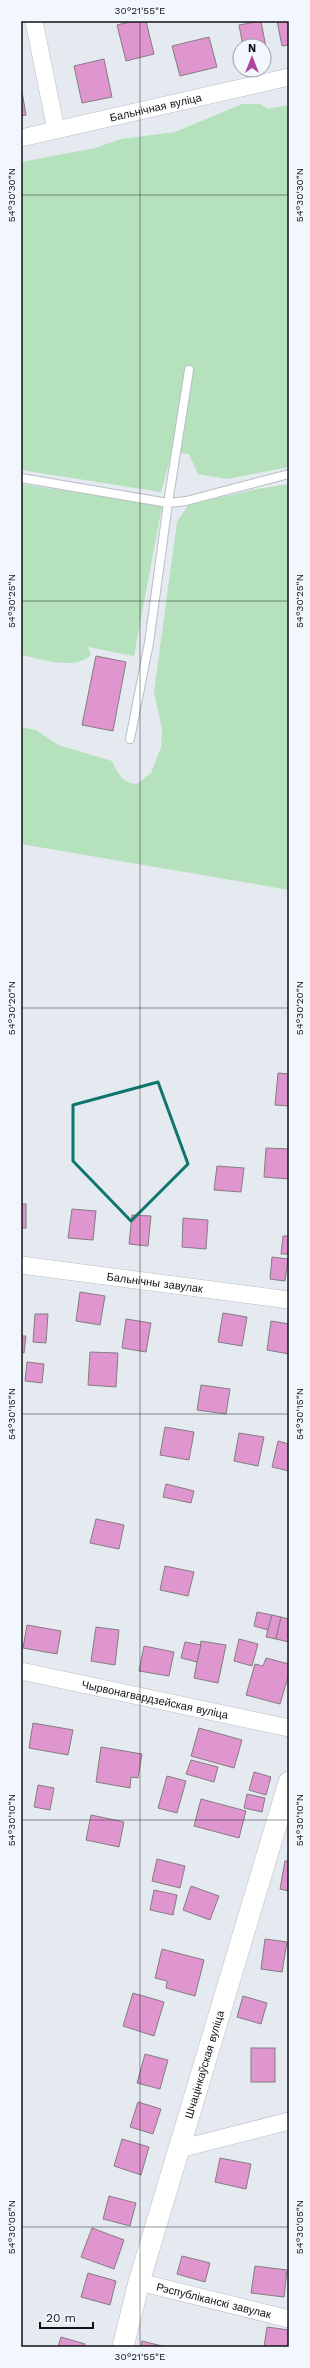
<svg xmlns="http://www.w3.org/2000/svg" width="310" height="2368" font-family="'Work Sans',sans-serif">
<rect width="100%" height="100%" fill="#e5eaf1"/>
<g fill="#b5e2bc">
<polygon points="242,104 260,104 268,109 289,105 289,467 227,479 198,474 189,454 172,452 161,492 21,470 21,162 95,148 121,139 175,132"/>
<path d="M21,484l141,22 -28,150 -46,-9 3,8c-17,16 -49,4 -70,0z"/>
<path d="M289,484v406l-268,-46v-117l15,3 22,15 54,16c6,12 10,22 25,23l14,-11 10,-26 1,-18 -8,-37 23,-170 11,-17 69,-16z"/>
</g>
<g fill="#df95cd" stroke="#847d82">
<polygon points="133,21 146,21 154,54 126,61 117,25"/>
<polygon points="261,21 267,53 264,54 264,46 243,46 239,25"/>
<polygon points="277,21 289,21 289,45 282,46"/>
<polygon points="209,37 217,67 180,76 172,46"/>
<polygon points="104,59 112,97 82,103 74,66"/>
<polygon points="21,86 26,115 21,116"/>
<polygon points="96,656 126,662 113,731 82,725"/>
<polygon points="278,1073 289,1074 289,1106 275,1105"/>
<polygon points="266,1148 289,1149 289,1179 264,1177"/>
<polygon points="217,1166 244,1168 241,1192 214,1190"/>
<rect x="21" y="1204" width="5" height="24"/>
<polygon points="72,1209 96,1211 93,1240 68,1238"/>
<polygon points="132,1215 151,1216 148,1246 129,1244"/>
<polygon points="183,1218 208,1220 206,1249 182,1247"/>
<polygon points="283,1236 289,1236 289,1254 281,1254"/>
<polygon points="272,1257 288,1259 285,1281 270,1279"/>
<polygon points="80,1292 105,1296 100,1325 76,1321"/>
<polygon points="223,1313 247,1317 242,1346 218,1342"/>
<polygon points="35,1314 48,1314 46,1343 33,1342"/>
<polygon points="126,1319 151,1323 146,1352 122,1348"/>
<polygon points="271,1321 289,1324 289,1354 267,1350"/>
<polygon points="21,1336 26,1336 24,1353 22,1352 21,1357"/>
<polygon points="90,1352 118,1353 116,1387 88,1385"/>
<polygon points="27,1362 44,1364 42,1383 25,1381"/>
<polygon points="201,1385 230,1389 226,1414 197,1410"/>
<polygon points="165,1427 194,1432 189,1460 160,1455"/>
<polygon points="239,1433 264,1437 258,1466 234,1461"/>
<polygon points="278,1441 289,1444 289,1471 272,1467"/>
<polygon points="166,1484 194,1491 191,1503 163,1497"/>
<polygon points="96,1519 124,1525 119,1549 90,1543"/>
<polygon points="165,1566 194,1572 188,1596 160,1590"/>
<polygon points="257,1612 272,1615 268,1630 254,1626"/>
<polygon points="272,1615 281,1617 276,1639 266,1637"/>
<polygon points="281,1617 289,1619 289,1642 276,1639"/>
<polygon points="27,1625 61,1631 57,1654 23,1648"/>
<polygon points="96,1627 119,1630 115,1665 91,1661"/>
<polygon points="239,1639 258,1644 252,1666 234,1661"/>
<polygon points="201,1641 226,1645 218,1683 194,1678"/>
<polygon points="185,1642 201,1645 197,1662 181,1658"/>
<polygon points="144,1646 174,1652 169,1676 139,1671"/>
<polygon points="266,1658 289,1664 289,1674 280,1704 246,1695 255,1664 263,1666"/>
<polygon points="33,1723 73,1730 68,1755 29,1748"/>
<polygon points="199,1728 242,1740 234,1768 191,1756"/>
<polygon points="101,1747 142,1754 138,1778 131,1777 130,1788 96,1782"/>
<polygon points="191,1760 218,1767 214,1782 186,1774"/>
<polygon points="254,1772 271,1777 266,1795 249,1790"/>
<polygon points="167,1776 186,1781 177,1813 158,1808"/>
<polygon points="38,1785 54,1788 50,1810 34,1807"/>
<polygon points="247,1794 265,1798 262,1812 244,1808"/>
<polygon points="201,1799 246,1811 239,1838 194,1826"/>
<polygon points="91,1815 124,1822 119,1847 86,1840"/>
<polygon points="157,1859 185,1866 180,1888 152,1881"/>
<polygon points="285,1861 289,1861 289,1891 280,1889"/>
<polygon points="191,1886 219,1896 210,1920 183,1910"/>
<polygon points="154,1890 177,1895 173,1915 150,1910"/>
<polygon points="265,1939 287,1942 282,1972 261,1969"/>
<polygon points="162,1949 204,1960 195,1996 166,1988 167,1981 155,1978"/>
<polygon points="133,1993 164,2002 154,2036 123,2026"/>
<polygon points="243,1996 267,2003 261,2024 237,2017"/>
<rect x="251" y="2048" width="24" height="34"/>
<polygon points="145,2054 168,2060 160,2089 137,2083"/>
<polygon points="138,2102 161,2109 153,2134 130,2127"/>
<polygon points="122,2139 149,2147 141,2175 114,2166"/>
<polygon points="220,2158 251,2164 246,2189 215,2182"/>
<polygon points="109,2196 136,2203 130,2226 103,2219"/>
<polygon points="92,2228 124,2240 114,2269 81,2257"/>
<polygon points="182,2256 210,2263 205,2282 177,2274"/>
<polygon points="255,2266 287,2270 284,2297 251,2293"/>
<polygon points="88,2273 116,2281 110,2305 81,2297"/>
<polygon points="267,2327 289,2330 289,2347 264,2347"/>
<polygon points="61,2337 85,2344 84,2347 58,2347"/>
<polygon points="142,2341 166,2347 141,2347"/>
</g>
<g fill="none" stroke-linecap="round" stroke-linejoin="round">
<g stroke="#b9bec5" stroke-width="10">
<g id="service">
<polyline points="21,478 168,503 189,370"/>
<polyline points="130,739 149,643 168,503 186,501 289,474"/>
</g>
</g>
<g stroke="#b9bec5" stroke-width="18">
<g id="minor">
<polyline points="34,21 56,130"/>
<path id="s1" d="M21,138l268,-61"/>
<path id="s2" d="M21,1265l268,35"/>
<path id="s3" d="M21,1671l268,57"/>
<polyline points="179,2149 289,2121"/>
<path id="s4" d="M139,2282l150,37"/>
</g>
</g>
<g stroke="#b9bec5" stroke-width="22">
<g id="tertiary">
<path id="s5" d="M123,2347l16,-65 150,-500"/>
</g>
</g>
<use href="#service" stroke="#fff" stroke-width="8"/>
<use href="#minor" stroke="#fff" stroke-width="17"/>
<use href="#tertiary" stroke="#fff" stroke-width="21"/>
</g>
<path fill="none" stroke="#0f766e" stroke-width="3" stroke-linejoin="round" d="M158,1082l30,82 -57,57 -58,-60v-56z"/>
<path fill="none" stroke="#101215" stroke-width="1" stroke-opacity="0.45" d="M140,21v2326M21,195h268M21,601h268M21,1008h268M21,1414h268M21,1820h268M21,2227h268"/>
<g text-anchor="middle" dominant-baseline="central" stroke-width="3.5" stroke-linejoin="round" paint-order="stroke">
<g font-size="11" fill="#101215" stroke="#f2f7fe">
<text stroke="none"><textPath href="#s1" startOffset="138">Бальнічная вуліца</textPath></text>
<text stroke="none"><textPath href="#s2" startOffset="135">Бальнічны завулак</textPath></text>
<text stroke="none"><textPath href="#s3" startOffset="137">Чырвонагвардзейская вуліца</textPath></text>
<text stroke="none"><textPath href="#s5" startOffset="294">Шчацінкаўская вуліца</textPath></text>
<text stroke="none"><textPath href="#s4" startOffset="77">Рэспубліканскі завулак</textPath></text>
</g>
</g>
<rect width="310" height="2368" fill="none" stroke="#f2f7fe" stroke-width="44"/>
<g transform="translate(252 58)"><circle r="19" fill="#f2f7fe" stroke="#989ba1"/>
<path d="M0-3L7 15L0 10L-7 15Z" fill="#af43a2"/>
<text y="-6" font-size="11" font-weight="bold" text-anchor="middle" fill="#101215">N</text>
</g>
<path d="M40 2322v6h53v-6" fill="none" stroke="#101215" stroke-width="2"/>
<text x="46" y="2322" font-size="12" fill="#101215" stroke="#f2f7fe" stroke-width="3" paint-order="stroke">20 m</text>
<rect x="22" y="22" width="266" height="2324" fill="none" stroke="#101215" stroke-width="1.5"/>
<g font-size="10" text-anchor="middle" fill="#101215">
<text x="140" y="14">30°21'55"E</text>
<text transform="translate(11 195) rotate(-90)" y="4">54°30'30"N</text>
<text transform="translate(299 195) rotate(-90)" y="4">54°30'30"N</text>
<text transform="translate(11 601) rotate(-90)" y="4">54°30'25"N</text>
<text transform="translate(299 601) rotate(-90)" y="4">54°30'25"N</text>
<text transform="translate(11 1008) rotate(-90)" y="4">54°30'20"N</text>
<text transform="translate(299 1008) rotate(-90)" y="4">54°30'20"N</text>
<text transform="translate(11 1414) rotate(-90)" y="4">54°30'15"N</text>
<text transform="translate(299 1414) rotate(-90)" y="4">54°30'15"N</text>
<text transform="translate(11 1820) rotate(-90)" y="4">54°30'10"N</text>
<text transform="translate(299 1820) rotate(-90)" y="4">54°30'10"N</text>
<text transform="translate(11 2227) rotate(-90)" y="4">54°30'05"N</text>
<text transform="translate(299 2227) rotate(-90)" y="4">54°30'05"N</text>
<text x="140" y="2360">30°21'55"E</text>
</g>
</svg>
